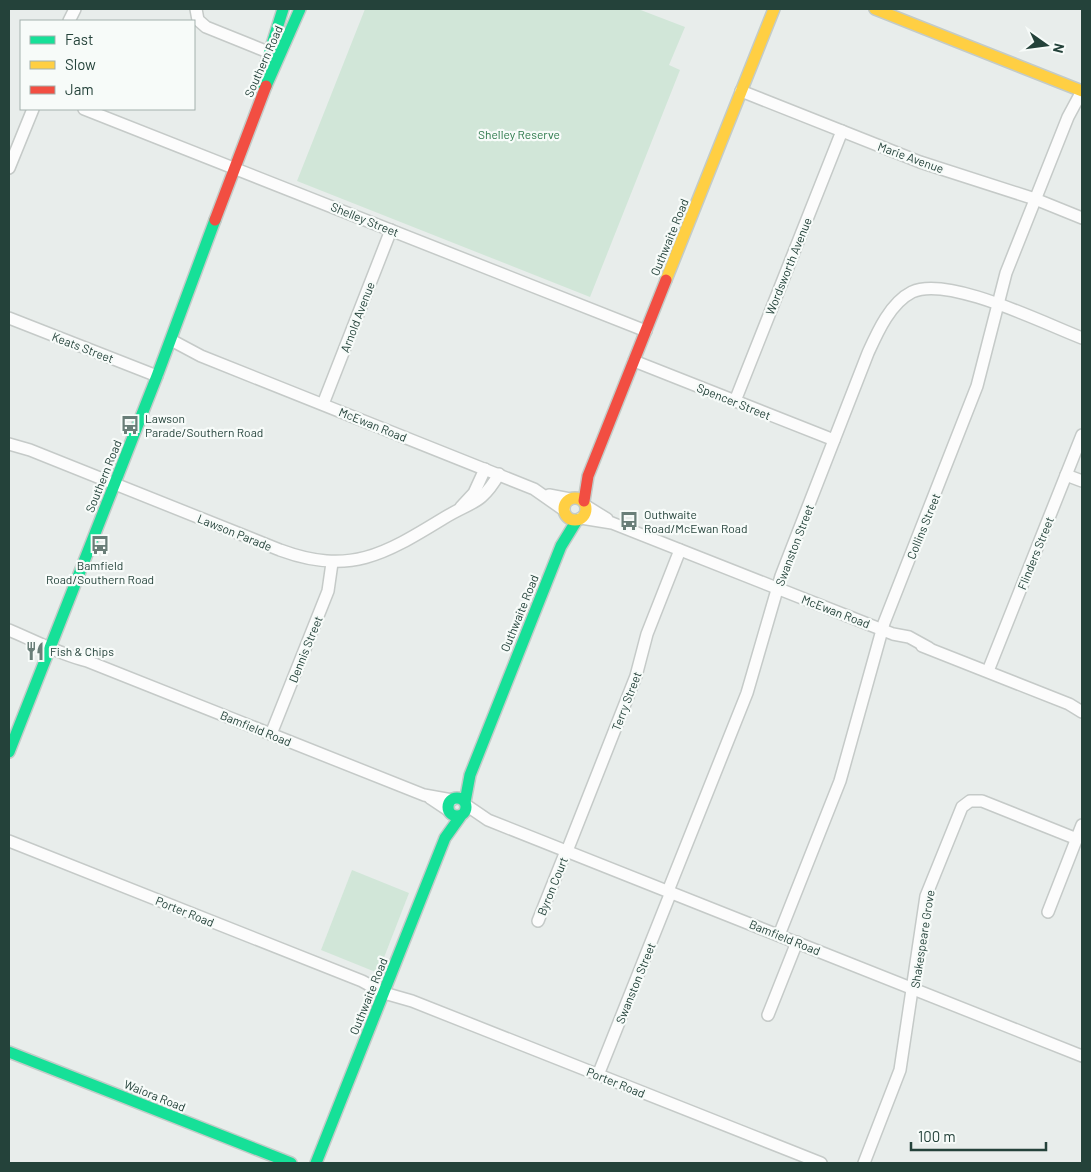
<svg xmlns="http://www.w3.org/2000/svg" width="1091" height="1172" font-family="Barlow,sans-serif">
<rect width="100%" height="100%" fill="#e8edeb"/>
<g fill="#d1e6d8">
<polygon points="365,9 638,9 685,27 669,65 680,70 590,297 297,181"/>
<polygon points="352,870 409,893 378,973 321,950"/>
</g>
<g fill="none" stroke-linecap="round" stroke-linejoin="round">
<g stroke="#c5cac8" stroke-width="14">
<g id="street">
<polyline points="196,9 198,20 206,27 268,52"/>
<polyline points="69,21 75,9"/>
<polyline points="741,91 920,162 1035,199 1082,218"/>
<polyline points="84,109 646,331"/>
<polyline points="9,168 33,109"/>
<polyline points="9,318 157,376"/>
<polyline points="171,340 201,356 534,489 564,510"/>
<polyline points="634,361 834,440"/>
<polyline points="735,401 842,131"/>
<polyline points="323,404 391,230"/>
<path d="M9,444l21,6 250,100c70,26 105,4 164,-32 28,-17 37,-13 55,-44"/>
<polyline points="1066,475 1082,481"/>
<polyline points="549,495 570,499"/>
<polyline points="586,506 607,519"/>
<polyline points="461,507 474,493 485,469"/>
<polyline points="581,518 612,523 893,634 909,637 929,648"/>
<path d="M9,630c26,11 50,24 78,31l337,134 28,5"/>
<polyline points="922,646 1069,704 1082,712"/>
<polyline points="988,671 1082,435"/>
<polyline points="271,734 328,591 332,563"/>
<polyline points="430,798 448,810"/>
<polyline points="466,805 488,820 1082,1056"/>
<polyline points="9,841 362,981 384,993 412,1001 821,1163"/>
<polyline points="567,851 636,676 647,634 680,550"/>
<path d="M668,891l79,-198 34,-117 87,-223c9,-20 22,-50 44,-61 36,-17 133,32 170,46"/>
<polyline points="1048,912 1082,825"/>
<polyline points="538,921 566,851"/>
<polyline points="779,935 840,781 884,623 977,386 1006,273 1068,117 1082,91"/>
<polyline points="768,1015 797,942"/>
<polyline points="598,1075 671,892"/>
<polyline points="864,1163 900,1070 926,896 962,807 970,801 982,801 1077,839"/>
</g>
</g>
<g stroke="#c3cbc8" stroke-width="14">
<g id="fast">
<polyline points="260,83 283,9"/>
<polyline points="266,86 300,9"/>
<polyline points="9,752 157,376 215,220"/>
<circle cx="457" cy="807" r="9"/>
<polyline points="465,802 470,775 561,546 577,520"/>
<polyline points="9,1052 291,1163"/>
<polyline points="316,1163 445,838 460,817"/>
</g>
</g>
<g stroke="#c3cbc8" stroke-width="14">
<g id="slow">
<polyline points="875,9 1082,91"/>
<polyline points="666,280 774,9"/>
<circle cx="575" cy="509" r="11"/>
</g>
</g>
<g stroke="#c3cbc8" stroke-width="14">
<g id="jam">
<polyline points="215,220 266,86"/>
<polyline points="584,501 588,476 666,280"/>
</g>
</g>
<use href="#street" stroke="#fcfcfc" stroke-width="11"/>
<use href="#fast" stroke="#16e098" stroke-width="11"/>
<use href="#slow" stroke="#ffcf43" stroke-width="11"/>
<use href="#jam" stroke="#f24e42" stroke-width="11"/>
</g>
<defs>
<g id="bus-bare" transform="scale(1.5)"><path d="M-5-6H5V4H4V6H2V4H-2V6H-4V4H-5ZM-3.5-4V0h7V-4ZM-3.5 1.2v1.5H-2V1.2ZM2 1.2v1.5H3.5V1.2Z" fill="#697e78" stroke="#f7fbf9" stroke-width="2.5" paint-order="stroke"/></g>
<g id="restaurant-bare" transform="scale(1.5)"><path d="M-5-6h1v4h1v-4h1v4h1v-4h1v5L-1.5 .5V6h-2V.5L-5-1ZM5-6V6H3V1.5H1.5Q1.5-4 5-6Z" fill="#697e78" stroke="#f7fbf9" stroke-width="2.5" paint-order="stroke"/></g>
</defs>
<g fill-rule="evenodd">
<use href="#bus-bare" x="130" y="425"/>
<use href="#bus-bare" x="629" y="521"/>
<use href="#bus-bare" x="100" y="545"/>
<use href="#restaurant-bare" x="35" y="651"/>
</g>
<g text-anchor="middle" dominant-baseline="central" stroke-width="4.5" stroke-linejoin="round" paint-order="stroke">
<g font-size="12" fill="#24423a" stroke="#f7fbf9">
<text transform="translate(263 61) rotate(-66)">Southern Road</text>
<text transform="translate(911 157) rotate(20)">Marie Avenue</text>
<text transform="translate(365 219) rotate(22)">Shelley Street</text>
<text transform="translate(669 237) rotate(-68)">Outhwaite Road</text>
<text transform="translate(788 266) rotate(-68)">Wordsworth Avenue</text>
<text transform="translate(357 317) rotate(-69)">Arnold Avenue</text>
<text transform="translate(83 347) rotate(21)">Keats Street</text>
<text transform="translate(734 401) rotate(22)">Spencer Street</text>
<text transform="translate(373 424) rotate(22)">McEwan Road</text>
<text transform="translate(103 476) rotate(-68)">Southern Road</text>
<text transform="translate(923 526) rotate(-68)">Collins Street</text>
<text transform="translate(235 532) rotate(22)">Lawson Parade</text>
<text transform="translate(794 545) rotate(-69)">Swanston Street</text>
<text transform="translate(1035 553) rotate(-68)">Flinders Street</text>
<text transform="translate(836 611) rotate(21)">McEwan Road</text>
<text transform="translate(519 613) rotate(-68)">Outhwaite Road</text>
<text transform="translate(305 649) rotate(-68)">Dennis Street</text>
<text transform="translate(626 701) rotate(-69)">Terry Street</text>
<text transform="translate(256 728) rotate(22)">Bamfield Road</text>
<text transform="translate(552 886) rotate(-68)">Byron Court</text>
<text transform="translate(185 911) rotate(22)">Porter Road</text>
<text transform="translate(785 937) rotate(22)">Bamfield Road</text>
<text transform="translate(922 939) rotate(-81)">Shakespeare Grove</text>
<text transform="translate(635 983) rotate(-68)">Swanston Street</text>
<text transform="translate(368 996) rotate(-68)">Outhwaite Road</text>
<text transform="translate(616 1082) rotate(22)">Porter Road</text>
<text transform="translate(155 1095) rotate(22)">Waiora Road</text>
</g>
<g font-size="12" fill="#2d7a4b" stroke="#f7fbf9">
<text x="519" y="134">Shelley Reserve</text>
</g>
<g font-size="12" fill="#24423a" stroke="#f7fbf9" text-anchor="start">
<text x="145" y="418">Lawson<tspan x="145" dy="14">Parade/Southern Road</tspan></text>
<text x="644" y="514">Outhwaite<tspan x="644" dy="14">Road/McEwan Road</tspan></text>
<text x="100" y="565" text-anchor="middle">Bamfield<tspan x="100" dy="14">Road/Southern Road</tspan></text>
<text x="50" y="651">Fish &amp; Chips</text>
</g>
</g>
<rect width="1091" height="1172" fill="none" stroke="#24423a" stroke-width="20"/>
<rect x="20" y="20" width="175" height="90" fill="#f7fbf9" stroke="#a3b1ad"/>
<rect x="30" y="36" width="25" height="8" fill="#16e098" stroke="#a3b1ad"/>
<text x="65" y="45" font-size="15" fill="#24423a">Fast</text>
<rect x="30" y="61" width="25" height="8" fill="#ffcf43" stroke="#a3b1ad"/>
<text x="65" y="70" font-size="15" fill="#24423a">Slow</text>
<rect x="30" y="86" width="25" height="8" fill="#f24e42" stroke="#a3b1ad"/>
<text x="65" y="95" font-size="15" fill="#24423a">Jam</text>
<g transform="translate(1046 45) rotate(104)" stroke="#f7fbf9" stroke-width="4" paint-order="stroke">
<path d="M0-4L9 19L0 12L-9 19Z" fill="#24423a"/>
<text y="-8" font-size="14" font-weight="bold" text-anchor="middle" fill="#24423a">N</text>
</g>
<path d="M911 1142v8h135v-8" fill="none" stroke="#24423a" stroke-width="2.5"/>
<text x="918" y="1142" font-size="15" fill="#24423a" stroke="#f7fbf9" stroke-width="4" paint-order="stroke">100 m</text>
</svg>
